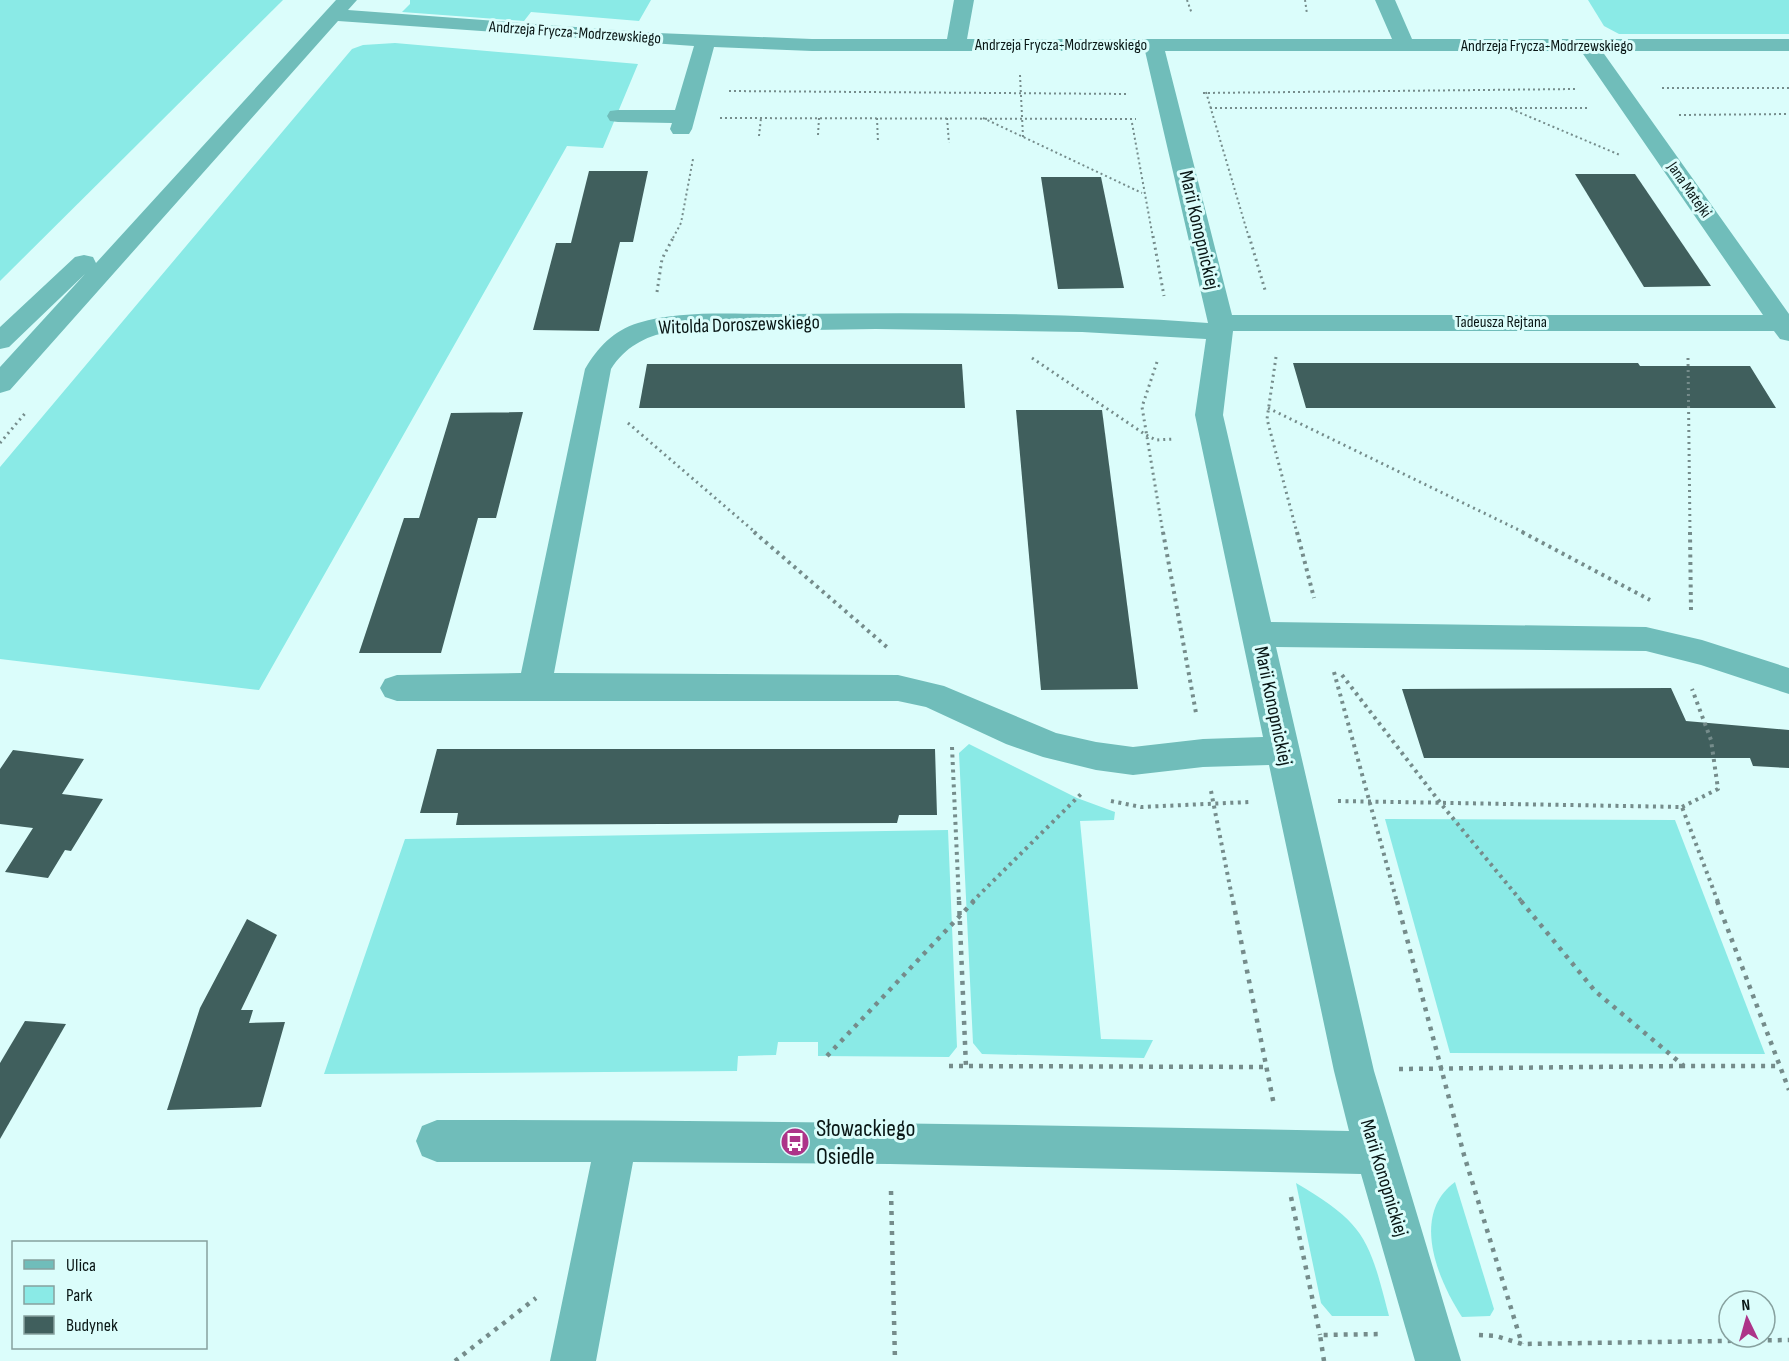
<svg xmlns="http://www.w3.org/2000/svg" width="1789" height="1361" font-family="'Sofia Sans Condensed',sans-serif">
<rect width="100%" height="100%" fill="#dbfdfb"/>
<g fill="#8aeae6">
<polygon points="0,0 283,0 0,281"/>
<polygon points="410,0 651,0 639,21 531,12 524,21 402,12 410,4"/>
<polygon points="1588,0 1789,0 1789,34 1619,34 1604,26"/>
<polygon points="395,43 638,64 603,148 567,146 259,690 0,659 0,467 352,49 363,45"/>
<polygon points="969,744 1077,798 1115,812 1114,820 1080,821 1101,1039 1153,1040 1144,1058 982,1054 973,1043 959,753"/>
<polygon points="1385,819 1675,820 1765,1054 1450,1053"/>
<polygon points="948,830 957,1047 949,1057 818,1056 818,1042 778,1042 776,1055 738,1056 737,1071 324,1074 405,839"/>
<path d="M1455,1182l39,127 -4,7 -28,1c-24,-37 -52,-102 -7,-135z"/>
<path d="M1296,1183c70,41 73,56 93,133h-57l-11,-13z"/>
</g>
<g fill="#405f5d">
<polygon points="589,171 648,171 633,242 620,242 599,331 533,330 556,243 571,243"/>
<polygon points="1575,174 1635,174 1711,286 1644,287"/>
<polygon points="1041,177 1101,177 1124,288 1058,289"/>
<polygon points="1293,363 1638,363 1640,366 1750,366 1776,408 1306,408"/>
<polygon points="647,364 962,364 965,408 639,408"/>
<polygon points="1016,410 1102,410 1138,689 1041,690"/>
<polygon points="523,412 496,518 478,518 441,653 359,653 404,518 419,518 451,413"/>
<polygon points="1671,688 1686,721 1789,730 1789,768 1753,766 1750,758 1424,758 1402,689"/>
<polygon points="437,749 935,749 937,815 899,815 897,823 456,825 458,813 420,813"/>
<polygon points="13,750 84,759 62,794 103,799 71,851 65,850 48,878 5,872 33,828 0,824 0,769"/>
<polygon points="247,919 277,935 241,1010 253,1010 249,1023 285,1022 261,1107 167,1110 200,1008"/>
<polygon points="25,1021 66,1024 0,1139 0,1063"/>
</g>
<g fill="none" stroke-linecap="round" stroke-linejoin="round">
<g stroke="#758c8b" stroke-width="2" stroke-dasharray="2 3" stroke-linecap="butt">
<polyline points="1187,0 1192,14"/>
<polyline points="1305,0 1307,14"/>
<polyline points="1020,75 1023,137"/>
<polyline points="1662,88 1789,88"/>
<polyline points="729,91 1129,94"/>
<polyline points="1206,92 1249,238"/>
<polyline points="1203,93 1576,89"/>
<polyline points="1210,108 1589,108"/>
<polyline points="1511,109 1620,155"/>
<polyline points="1679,115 1789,114"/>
<polyline points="720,118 1136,119"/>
<polyline points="877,118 878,143"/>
<polyline points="947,118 949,143"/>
<polyline points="983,118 1142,193"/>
<polyline points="1132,123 1153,238"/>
<polyline points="818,135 819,118"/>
<polyline points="759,136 761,118"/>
<polyline points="673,238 681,223 693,159"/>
</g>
<g stroke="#758c8b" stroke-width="3" stroke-dasharray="2 4" stroke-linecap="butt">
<polyline points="1153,236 1164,296"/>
<polyline points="1249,236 1265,290"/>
<polyline points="657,292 662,259 674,236"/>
<polyline points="1276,357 1267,419 1297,533"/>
<polyline points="1032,358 1146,435 1156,440 1174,439"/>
<polyline points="1688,358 1690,533"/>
<polyline points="1157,362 1142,407 1163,533"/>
<polyline points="1268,408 1525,533"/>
<polyline points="628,423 756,533"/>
<polyline points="0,443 27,411"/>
</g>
<g stroke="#758c8b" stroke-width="4" stroke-dasharray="3 4.5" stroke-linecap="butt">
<polyline points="754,532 888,648"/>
<polyline points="1163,532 1196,713"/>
<polyline points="1297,532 1314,598"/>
<polyline points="1522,532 1650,600"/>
<polyline points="1690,532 1691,611"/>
<polyline points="1334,672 1397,902"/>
<polyline points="1342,675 1442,805 1522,902"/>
<polyline points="952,747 959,902"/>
<polyline points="1211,791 1233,902"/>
<polyline points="1111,801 1141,807 1249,802"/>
<polyline points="1338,801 1682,807 1718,902"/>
<polyline points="1682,807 1718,789 1711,740 1692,689"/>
<polyline points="972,902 1082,793"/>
</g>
<g stroke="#758c8b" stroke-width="4.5" stroke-dasharray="4 6" stroke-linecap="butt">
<polyline points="959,901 966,1067"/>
<polyline points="1233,901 1274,1105"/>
<polyline points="1397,901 1464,1155 1522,1344"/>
<polyline points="1521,901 1595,991 1684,1066 1780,1066"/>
<polyline points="1717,901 1789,1090"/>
<polyline points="827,1056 974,901"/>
<polyline points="949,1066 1266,1067"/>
<polyline points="1399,1069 1683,1066"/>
<polyline points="891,1191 895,1361"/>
<polyline points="1291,1197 1320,1335"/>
<polyline points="1479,1335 1496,1336 1522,1344 1789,1340"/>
<polyline points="455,1361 536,1298"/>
<polyline points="1324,1361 1320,1335 1382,1334"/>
</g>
<path fill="#70bdba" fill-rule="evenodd" d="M336,0h21l-9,10 309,23 155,6h135l7,-39h20l-7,39h425l-17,-39h20l17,39h377v12h-187l187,263v27l-9,-2 -6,-8h-541l-10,84 48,207 375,5 56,13 87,28v26l-88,-29 -55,-14 -370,-4 98,424 87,290h-46l-54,-187 -471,-10 -257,-2 -37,199h-46l41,-199h-154l-15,-6 -6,-15 6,-15 15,-6c304,0 608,5 912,11l-15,-60 -65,-306 -66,2 -70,8 -37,-5 -53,-13 -37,-13 -80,-37 -28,-6h-501l-12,-4 -5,-9 5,-9 12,-4 124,-2 64,-304c13,-22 28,-38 53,-46 46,-14 106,-8 153,-9 139,-2 278,-1 417,9l-63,-272h-333l-98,-4 -22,82 -3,5h-16l-3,-5 2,-6 -54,-1 -8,-1 -3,-5 3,-5 8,-1h57l19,-64 -356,-25 -328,369 -10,3v-26l85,-93 -76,73 -9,2v-22l75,-70 9,-2 9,2 3,6zM1165,51h416l182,264h-531zM876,329l206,3 124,7 -11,76 68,322 -60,2 -70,8 -37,-5 -40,-9 -112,-47 -46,-11 -344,-2 57,-304c13,-21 34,-33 58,-37z"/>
</g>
<defs>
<g id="bus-disc" transform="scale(1.5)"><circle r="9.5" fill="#ad3489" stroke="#dbfdfb"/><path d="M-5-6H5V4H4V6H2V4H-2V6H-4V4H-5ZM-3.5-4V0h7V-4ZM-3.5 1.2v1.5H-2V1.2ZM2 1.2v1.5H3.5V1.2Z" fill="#fff"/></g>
</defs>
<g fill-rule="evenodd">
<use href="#bus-disc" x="795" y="1142"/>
</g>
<g text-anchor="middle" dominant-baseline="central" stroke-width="6" stroke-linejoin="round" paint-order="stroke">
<g font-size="16" fill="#091615" stroke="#dbfdfb">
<text transform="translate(575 33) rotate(4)">Andrzeja Frycza-Modrzewskiego</text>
<text x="1061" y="45">Andrzeja Frycza-Modrzewskiego</text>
<text x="1547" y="46">Andrzeja Frycza-Modrzewskiego</text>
<text transform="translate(1689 190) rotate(55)">Jana Matejki</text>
<text x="1501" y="322">Tadeusza Rejtana</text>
</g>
<g font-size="20" fill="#091615" stroke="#dbfdfb">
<text transform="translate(1199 230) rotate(77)">Marii Konopnickiej</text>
<text transform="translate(739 325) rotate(-2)">Witolda Doroszewskiego</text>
<text transform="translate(1273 706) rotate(78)">Marii Konopnickiej</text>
<text transform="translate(1384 1178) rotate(73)">Marii Konopnickiej</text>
</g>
<g font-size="24" fill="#091615" stroke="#dbfdfb" text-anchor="start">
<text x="816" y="1128">Słowackiego<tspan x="816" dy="28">Osiedle</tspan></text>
</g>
</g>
<rect x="12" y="1241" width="195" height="108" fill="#dbfdfb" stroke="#87a19f" stroke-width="1.5"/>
<rect x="24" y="1260" width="30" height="9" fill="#70bdba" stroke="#87a19f" stroke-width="1.5"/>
<text x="66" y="1271" font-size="18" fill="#091615">Ulica</text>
<rect x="24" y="1286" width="30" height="18" fill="#8aeae6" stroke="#87a19f" stroke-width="1.5"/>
<text x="66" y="1301" font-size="18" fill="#091615">Park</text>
<rect x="24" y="1316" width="30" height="18" fill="#405f5d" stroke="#87a19f" stroke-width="1.5"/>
<text x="66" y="1331" font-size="18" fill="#091615">Budynek</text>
<g transform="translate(1747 1319) rotate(355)"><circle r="28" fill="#dbfdfb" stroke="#87a19f" stroke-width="1.5"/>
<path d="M0-4.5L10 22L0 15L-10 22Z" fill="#ad3489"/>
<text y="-9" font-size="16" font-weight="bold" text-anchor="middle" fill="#091615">N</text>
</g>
</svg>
